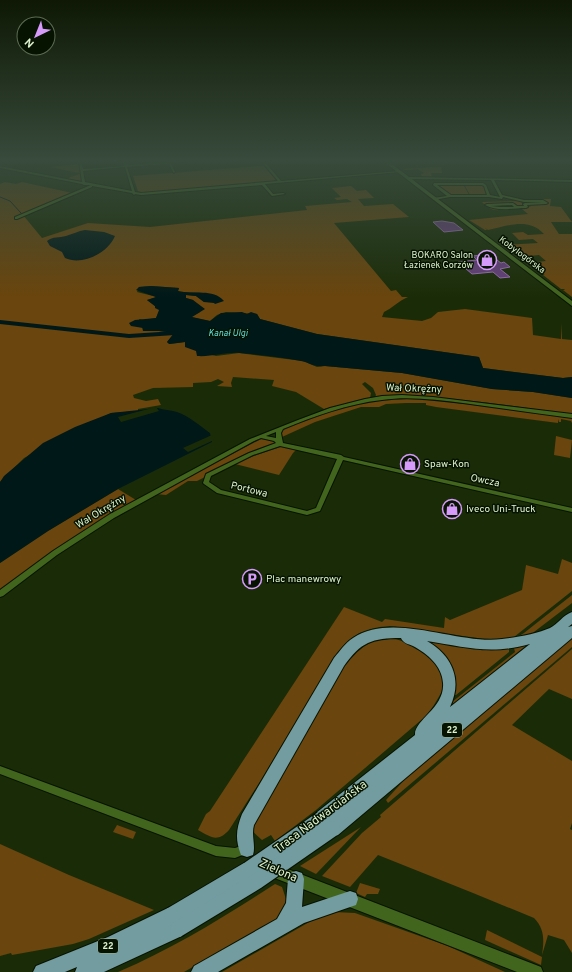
<svg xmlns="http://www.w3.org/2000/svg" width="572" height="972" font-family="Overpass,sans-serif">
<rect width="100%" height="100%" fill="#1a2c07"/>
<g fill="#6a450d">
<polygon points="80,164 82,181 80,181 65,179 80,174 79,173 51,167"/>
<polygon points="264,166 277,181 144,193 138,191 133,176"/>
<polygon points="441,167 442,173 431,173 432,177 422,177 421,174 424,173 418,169 405,170 403,169"/>
<path d="M5,182l11,2 6,-2 50,11 -49,22 19,23 46,-15 62,4 157,-17 -2,-4 47,-4 -5,-3 -10,1 -3,-2 7,-1 -9,-9 19,-2 6,5 9,-1 8,8 -16,1 6,7 29,-2 16,13 -75,6 57,68 5,-1 6,7h6c-10,4 -15,11 -24,15l-2,5 40,4 9,-3 7,-6 27,-3 67,9 1,17 28,4v-16l1,16 10,1v37l-9,1 -80,-10 -4,-11 -162,-23 -57,-15 -3,-5 -31,-2 -9,3 -7,6 -19,-4 9,-5 -7,-12 -7,-2v-3l10,1 8,6 19,-1 -20,-8 -19,-1 -6,-1 1,-3 -28,-2 -12,1 -2,5 20,5 -10,3 13,10 -4,8 -12,2 -5,-1 4,12h16l16,2 -8,9 3,2 15,-2 12,9 19,5 23,-3 64,8 14,6 8,-1 77,7 90,16 41,3 39,6v16c-63,-8 -134,-21 -197,-17l1,-2 -3,-7 -8,-6 -3,2 9,9 -1,5 -46,11 -28,-17 -24,-6 2,-6 -41,-3 -2,6 1,4 -15,-1 7,-4 -6,-3 -7,3 -18,1v4l-40,1 -20,7 1,3 12,3 12,-2 3,6 -23,4v2l-27,2 -87,45 -24,24v-298z"/>
<polygon points="463,184 469,195 450,194 436,185 447,185 446,186"/>
<polygon points="464,184 483,185 487,194 470,195"/>
<path d="M525,199h26l-1,7 11,1 11,15h-21l8,12h13v63l-9,-7h2l-1,-1h-3l-18,-14 2,-1h-3l-6,-4 1,-1 -3,-1 -7,-5 19,-2 -7,-6 -20,2 -15,-12 34,-2 -5,-4 -14,1 -7,-7 11,-1 5,3 16,-1c-15,-17 -37,-8 -56,-4l-3,-2 2,2h-2l-16,-10 59,-6 -6,-5 -24,-1 2,2c-8,1 -13,-3 -18,-8l38,-1 4,4 -6,1 -3,-3 -29,1 3,4 42,-1 -4,-2 19,-1 2,-2 -4,-2z"/>
<path d="M407,398l18,1 147,18v6l-1,-2 -10,-2v3h-2l-1,-3v4l-122,-16 -10,-2v-2h-20l-20,1 -7,3h-18l-46,15 -33,15 -1,-8c36,-22 85,-29 126,-31z"/>
<polygon points="556,436 572,440 570,458 554,455"/>
<polygon points="261,439 272,440 280,444 251,454 197,481 188,481 166,495 156,494"/>
<polygon points="286,445 297,449 293,453 279,475 235,464 251,457"/>
<polygon points="118,489 136,500 66,544 0,590 0,563 48,531"/>
<path d="M562,559l10,4v28l-58,46 -7,2 -15,1 -102,-14c-30,2 -43,11 -59,37l-70,117 -32,50c-12,13 -18,7 -31,0l8,-16 4,-3 134,-204 38,15 3,-3 59,9 1,-11 5,3 72,-30 4,-25 32,9z"/>
<polygon points="572,595 572,603 530,635 513,640 524,633"/>
<polygon points="572,638 572,647 388,803 386,800 407,777"/>
<polygon points="378,639 396,639 418,647 434,661 441,674 444,688 434,705 427,715 316,810 275,841 271,835 262,840 252,831 255,823 347,661 354,651"/>
<polygon points="422,640 479,649 509,649 509,652 456,695 454,695"/>
<polygon points="527,645 450,707 452,702 515,652 514,648"/>
<path d="M572,649v50l-23,-10 -37,36 60,36v62l-2,6 2,1v123l-8,-13 -16,-5 -6,20c2,-14 3,-26 -8,-37l-61,-25 -95,-38 -28,32 -28,-11 40,-43 19,-16 -1,-2z"/>
<polygon points="117,825 136,832 133,839 113,832"/>
<polygon points="361,827 316,874 300,866"/>
<polygon points="0,844 69,875 154,910 89,939 73,944 12,955 11,953 0,956"/>
<polygon points="360,883 380,889 378,894 367,894 365,897 356,893"/>
<path d="M275,884l7,3 6,18 -7,11 -97,56h-66c56,-24 106,-55 157,-88z"/>
<polygon points="334,912 355,913 448,946 505,972 222,972 311,921"/>
<polygon points="487,930 542,957 541,965 485,940"/>
</g>
<g fill="#011818">
<path d="M85,230l19,2 11,4c-7,17 -33,30 -50,22l-3,-6 -12,-6 -3,-5c6,-5 12,-3 19,-5 7,-2 12,-5 19,-6z"/>
<path d="M151,286l28,2 -1,3c15,4 35,-3 46,10l-9,3 -1,-1 -10,-1 -8,-6 -10,-1v3l7,2 12,9 -13,8 18,4 11,-8 21,-1 5,2 4,-2 6,2 3,5 57,15 162,23 4,11 80,10 9,-1v21l-39,-6 -41,-3 -90,-16 -77,-7c-14,1 -13,-3 -24,-5 -19,-4 -41,-6 -61,-8 -15,-1 -28,4 -43,3l-1,-5 -11,-4v-5l-16,2 -2,-2 7,-9 -15,-2h-16v-3l-12,-2 -2,-3 6,-3 21,-2 3,-8 -4,-2v-2l-8,-6 9,-3 -20,-7 3,-3z"/>
<path d="M158,408c6,2 12,2 19,4 12,4 23,14 33,21l2,9 -94,47 -70,42 -48,32v-81l4,-6 39,-33 32,-16 36,-14z"/>
</g>
<g fill="#1a2c07">
<polygon points="156,407 159,411 121,422 118,417"/>
<polygon points="212,435 214,440 188,452 183,448"/>
</g>
<g fill="none" stroke-linecap="round" stroke-linejoin="round">
<polyline stroke="#011818" stroke-width="1" points="0,197 10,201 21,213"/>
<polygon fill="#011818" fill-rule="evenodd" points="0,320 129,334 175,331 187,335 184,337 175,335 129,338 0,324"/>
</g>
<g fill="#673f7d" stroke="#9c72b5">
<polygon points="442,221 454,223 463,230 444,232 433,222"/>
<polygon points="489,254 501,263 504,262 510,267 500,269 510,277 500,278 493,272 472,274 458,262 477,260 473,256"/>
</g>
<g fill="none" stroke-linecap="round" stroke-linejoin="round">
<g stroke="#081301" stroke-width="2">
<g id="minor">
<path d="M79,161h2l2,8 41,-3 -1,-5h2l2,4 41,-4h23l-20,2 4,9 -1,1 -1,-1 -4,-8 -42,3 8,25 6,1 137,-12 -17,-20h3l17,20 118,-10 1,1 -135,12 8,10 10,-1 2,1 -13,2 -10,-11 -121,10 -6,-1 -1,1 -2,-2 -40,-7v1l-75,32h-2v-2l76,-32h-7l-2,-1 -82,-16v-2l82,16zM125,167l7,24 -47,-9 -2,-11z"/>
<path d="M408,177l164,3v2l-78,-2 8,15 22,5h19l5,3 -2,1 -19,1 1,2 -2,1c-13,0 -29,4 -41,-3l2,-1 26,-1 4,3h7l-1,-2 2,-1 18,-1h-19l-21,-5 -1,2 -13,-2h-39l-16,3 -1,-2 14,-2 -14,-11 1,-2h49l3,2 4,10 10,2 -9,-17 -84,-1zM437,185h45l2,1 3,9h-36zM512,205l2,2h-14l-9,-1z"/>
<path d="M382,396l20,-1 31,2 139,17v4c-36,-5 -72,-10 -109,-15 -26,-3 -54,-7 -81,-3 -35,4 -67,16 -99,29l-2,4 2,10 58,12 3,2 228,51v4l-229,-52 -23,51 -13,4 -90,-22 -13,-9 -1,-1 3,-9 43,-21 27,-10 -2,-2 -13,-3 -7,3 -140,77 -57,37 -54,41 -3,1v-7l53,-39 57,-37 140,-75 48,-19 32,-12 35,-9zM276,432v6l-10,-2zM280,446l57,13 -21,49 -9,3 -86,-21 -12,-8 2,-6 42,-21z"/>
<polygon points="0,766 216,846 235,848 247,844 250,846 252,849 250,852 235,858 216,856 0,774"/>
</g>
</g>
<g stroke="#081301" stroke-width="2">
<g id="tertiary">
<polygon points="383,161 388,161 572,301 572,306"/>
<polygon points="272,863 536,965 541,967 543,972 517,972 272,877 267,875 265,870 267,865"/>
</g>
</g>
<g stroke="#081301" stroke-width="2">
<g id="primary">
<path d="M572,612v12l-4,3 4,-1v12l-234,197 -6,2 -6,-2 -2,-6 2,-4 -4,2 -6,-2 -2,-6 2,-6 99,-78c-1,-15 30,-27 28,-52 -1,-17 -15,-29 -30,-37 -5,-2 -10,-3 -12,-8 -29,0 -40,4 -57,28l-90,159c-3,10 2,21 -1,30l-6,2 -6,-2c-6,-15 -5,-26 1,-41l92,-156c6,-7 11,-15 19,-20 40,-27 105,7 149,1 13,-1 37,-6 48,-11 8,-4 13,-13 22,-16zM427,641c38,6 64,14 103,3l-80,63c13,-27 2,-52 -23,-66z"/>
<polygon points="296,871 302,873 304,879 302,907 350,891 356,893 358,899 356,905 304,923 218,972 191,972 194,966 277,919 286,903 288,879 290,873"/>
<polygon points="172,906 178,909 181,915 178,920 184,923 187,929 184,935 104,972 75,972 77,967 65,972 33,972 36,966 108,937"/>
</g>
</g>
<use href="#minor" fill="#42651e" fill-rule="evenodd"/>
<use href="#tertiary" fill="#42651e" fill-rule="evenodd"/>
<use href="#primary" fill="#729ca0" fill-rule="evenodd"/>
<g stroke="#081301" stroke-width="18" stroke-linecap="butt">
<g id="primary-bridge">
<polyline points="172,915 248,870 322,819"/>
<polyline points="178,929 257,881 332,829"/>
</g>
</g>
<use href="#primary-bridge" stroke="#729ca0" stroke-width="16"/>
</g>
<linearGradient id="sky" x2="0" y2="1"><stop stop-color="#0e1804"/><stop offset="0.54" stop-color="#384b3c"/><stop offset="1" stop-color="#384b3c" stop-opacity="0"/></linearGradient>
<rect width="572" height="297" fill="url(#sky)"/>
<defs>
<g id="shop-ring" transform="scale(1)"><circle r="9.5" fill="#061300" stroke="#d69bfa" stroke-width="1.5"/><path d="M-5-2.5h2.3a2.7 3.5 0 0 1 5.4 0H5L5.5 6h-11ZM-1.5-2.5h3a1.5 2.3 0 0 0-3 0Z" fill="#d69bfa"/></g>
<g id="parking-ring" transform="scale(1)"><circle r="9.5" fill="#061300" stroke="#d69bfa" stroke-width="1.5"/><path d="M-3.5-5.5H1a3.5 3.5 0 0 1 0 7H-1V5.5H-3.5ZM-1-3.4V-.6H.8a1.4 1.4 0 0 0 0-2.8Z" fill="#d69bfa"/></g>
</defs>
<g fill-rule="evenodd">
<use href="#shop-ring" x="487" y="260"/>
<use href="#shop-ring" x="410" y="464"/>
<use href="#shop-ring" x="452" y="509"/>
<use href="#parking-ring" x="252" y="579"/>
</g>
<g text-anchor="middle" dominant-baseline="central" stroke-width="3" stroke-linejoin="round" paint-order="stroke">
<g font-size="9" fill="#ddf2cd" stroke="#061300" text-anchor="end">
<text x="473" y="255">BOKARO Salon<tspan x="473" dy="10">Łazienek Gorzów</tspan></text>
</g>
<g font-size="9" fill="#ddf2cd" stroke="#061300">
<text transform="translate(522 255) rotate(37)">Kobylogórska</text>
</g>
<g font-size="9" font-style="italic" fill="#5ddfdb" stroke="#061300">
<text x="228" y="333">Kanał Ulgi</text>
</g>
<g fill="#061300" stroke="#9caf90" stroke-width="1">
<rect x="442" y="723" width="20" height="14" rx="3"/>
<rect x="98" y="939" width="20" height="14" rx="3"/>
</g>
<g font-size="9" font-weight="bold" fill="#ddf2cd">
<text x="452" y="730">22</text>
<text x="108" y="946">22</text>
</g>
<g font-size="10" fill="#ddf2cd" stroke="#061300">
<text transform="translate(414 389) rotate(2)">Wał Okrężny</text>
<text transform="translate(485 481) rotate(12)">Owcza</text>
<text transform="translate(249 490) rotate(14)">Portowa</text>
<text transform="translate(101 512) rotate(-31)">Wał Okrężny</text>
</g>
<g font-size="10" fill="#ddf2cd" stroke="#061300" text-anchor="start">
<text x="424" y="464">Spaw-Kon</text>
<text x="466" y="509">Iveco Uni-Truck</text>
<text x="266" y="579">Plac manewrowy</text>
</g>
<g font-size="12" fill="#ddf2cd" stroke="#061300">
<text transform="translate(321 817) rotate(-37)">Trasa Nadwarciańska</text>
<text transform="translate(278 871) rotate(24)">Zielona</text>
</g>
</g>
<g transform="translate(36 36) rotate(223)"><circle r="19" fill="#061300" stroke="#5c6c52"/>
<path d="M0-3L7 15L0 10L-7 15Z" fill="#d69bfa"/>
<text y="-6" font-size="11" font-weight="bold" text-anchor="middle" fill="#ddf2cd">N</text>
</g>
</svg>
